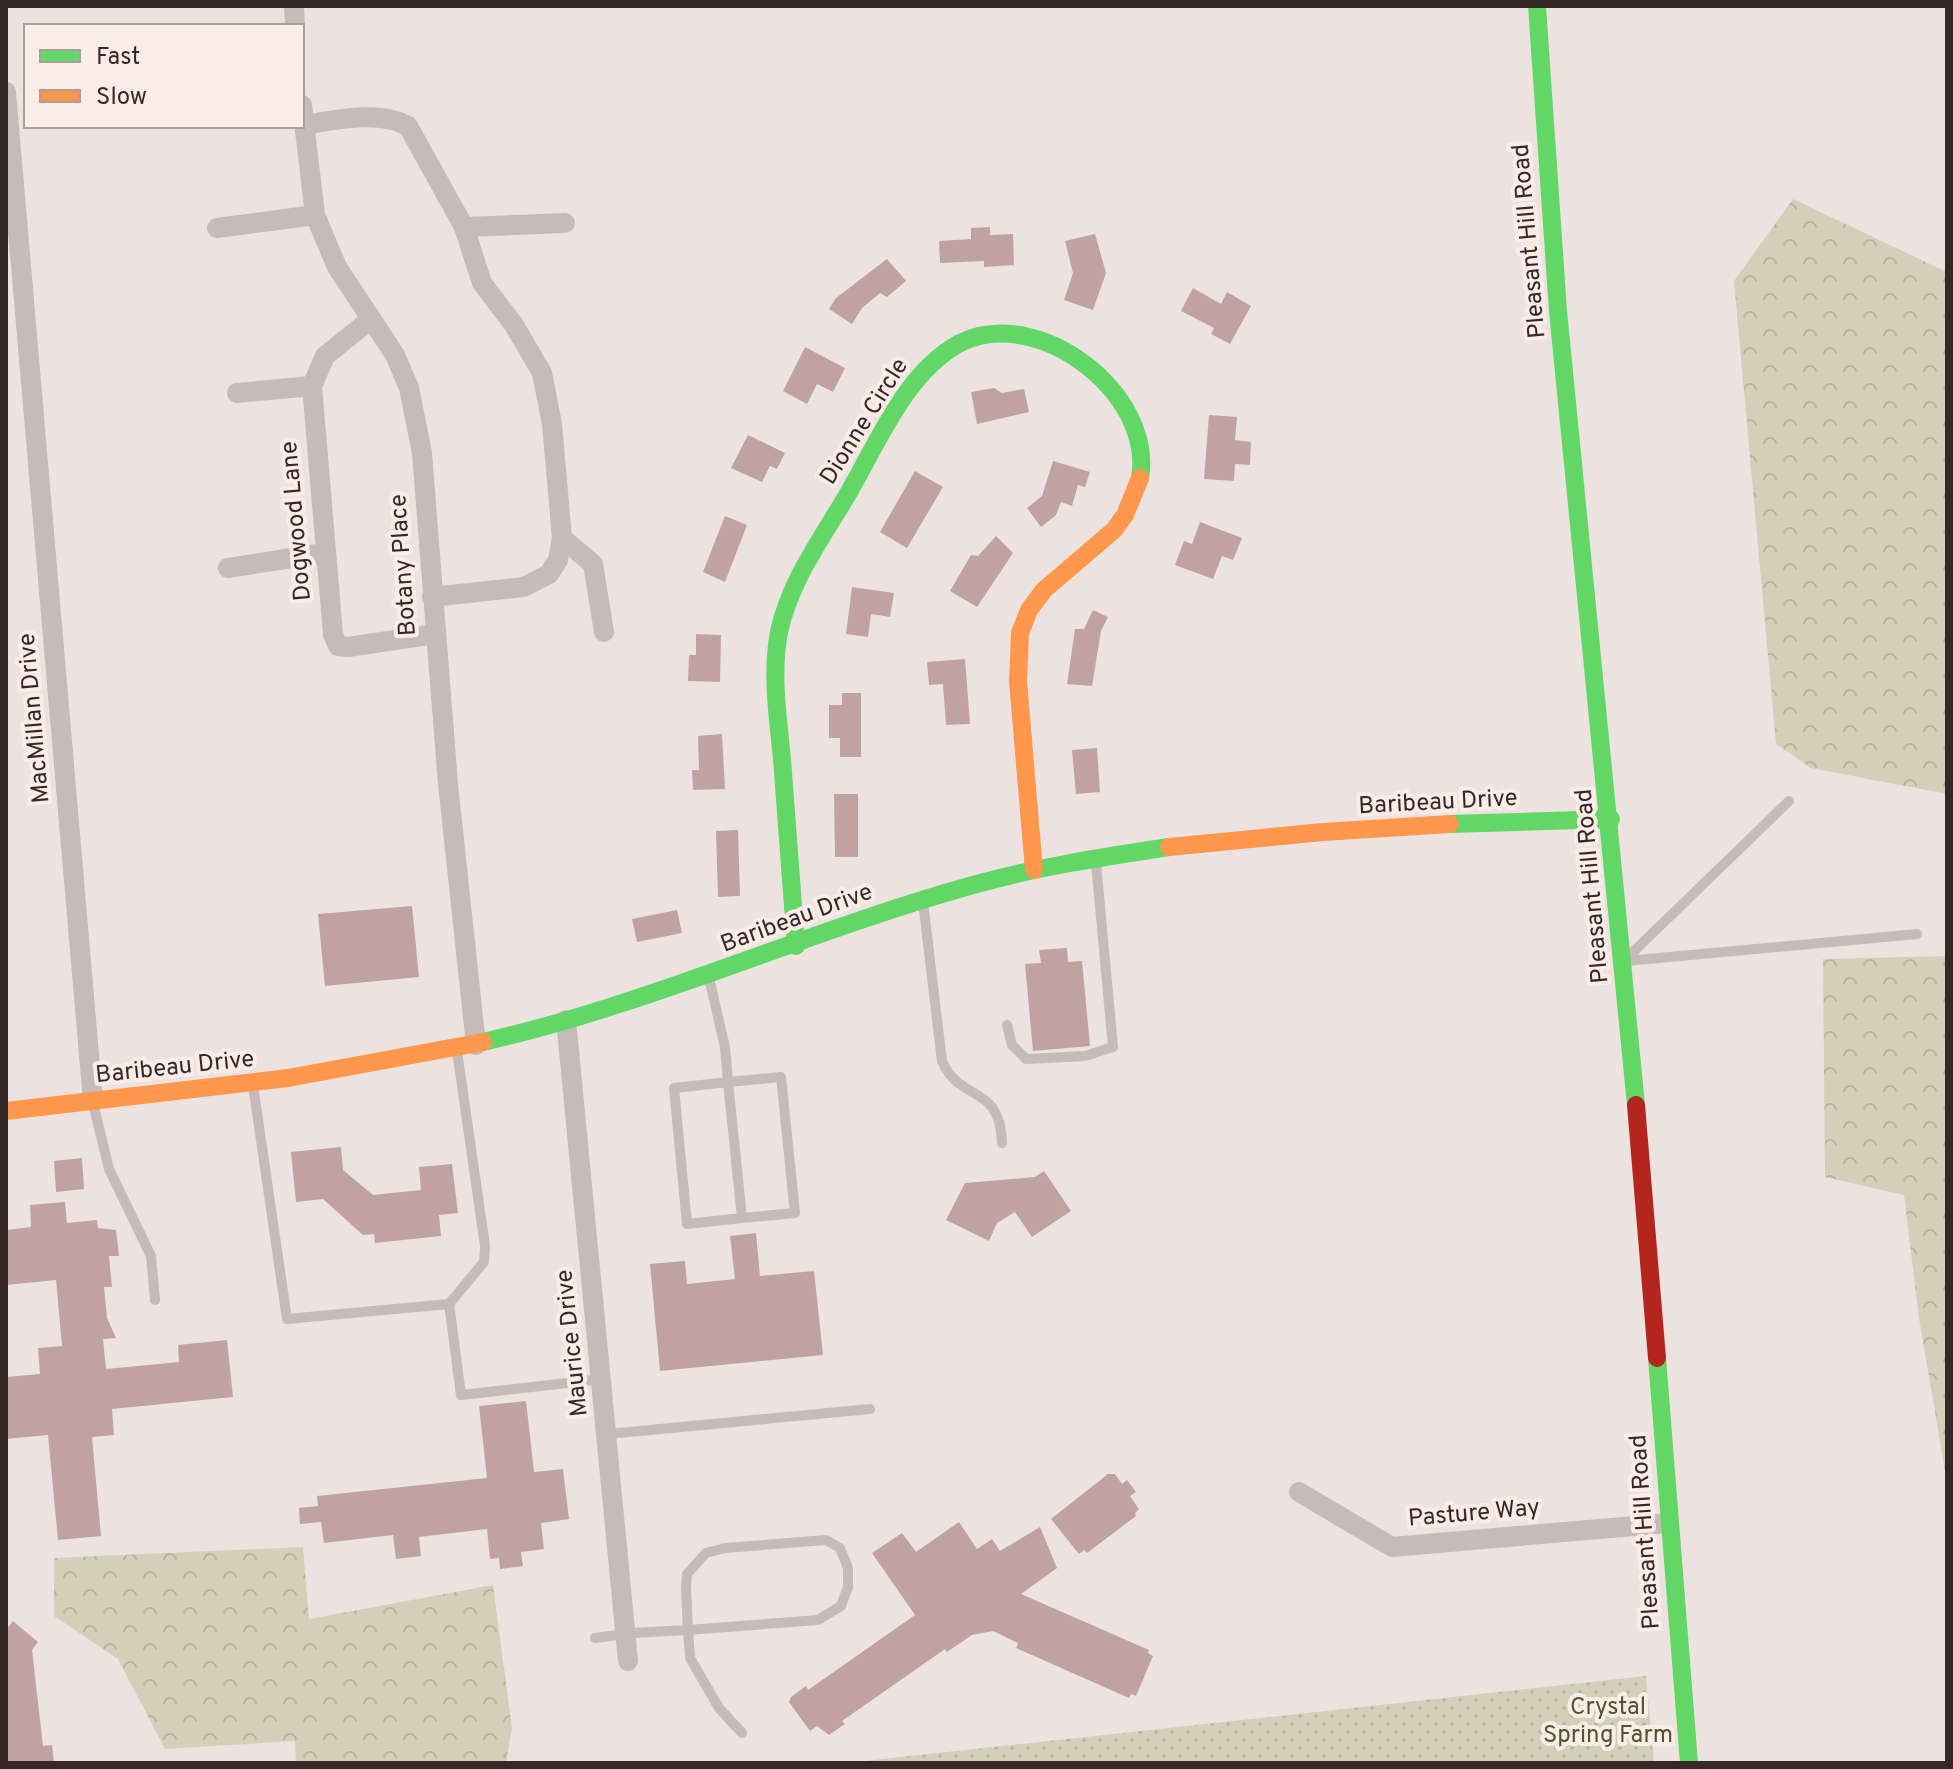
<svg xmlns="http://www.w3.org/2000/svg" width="1953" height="1769" font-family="Overpass,sans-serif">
<defs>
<pattern id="grass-dots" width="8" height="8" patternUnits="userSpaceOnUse" patternTransform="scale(2)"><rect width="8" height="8" fill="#d3d0ba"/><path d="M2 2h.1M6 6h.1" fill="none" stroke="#b6b3a0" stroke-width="1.8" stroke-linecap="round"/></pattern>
<pattern id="forest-crowns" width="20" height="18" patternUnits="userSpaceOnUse" patternTransform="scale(2)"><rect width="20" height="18" fill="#d3d0ba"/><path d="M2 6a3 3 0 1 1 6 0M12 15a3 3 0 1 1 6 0" fill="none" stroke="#b6b3a0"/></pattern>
</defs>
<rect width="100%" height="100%" fill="#ece3e0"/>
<polygon fill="url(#grass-dots)" points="1646,1676 1654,1763 846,1763"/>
<g fill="url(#forest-crowns)">
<polygon points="1793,199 1947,272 1947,794 1811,768 1776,744 1734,281"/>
<polygon points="1947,956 1947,1483 1919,1318 1904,1195 1825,1177 1823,959"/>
<polygon points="303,1547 309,1619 493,1585 512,1728 506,1763 296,1763 295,1741 165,1749 118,1659 54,1616 54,1558"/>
</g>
<g fill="#c0a3a1">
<polygon points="990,227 990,235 1013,234 1014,265 984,267 984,261 940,263 939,241 971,239 971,228"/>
<polygon points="1095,234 1106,273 1093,310 1064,300 1073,273 1065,241"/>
<polygon points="887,259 906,281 887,297 880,293 862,308 852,324 829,309 836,298"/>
<polygon points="1193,288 1221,304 1227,292 1251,306 1230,344 1211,334 1214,328 1181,311"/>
<polygon points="805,347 845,368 833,392 817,384 807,404 783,391"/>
<polygon points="994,388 1002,393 1024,389 1029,412 977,424 971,392"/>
<polygon points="1209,415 1237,417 1235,440 1251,442 1250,465 1235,464 1234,481 1204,479"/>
<polygon points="748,435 785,453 777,469 770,466 762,482 731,468"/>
<polygon points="1053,461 1090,472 1085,487 1078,485 1072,506 1061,502 1056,515 1041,527 1027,508 1042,496"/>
<polygon points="915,471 943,487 907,548 880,532"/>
<polygon points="725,516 747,525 725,582 703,572"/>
<polygon points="1200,522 1242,538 1233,560 1222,556 1213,579 1175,565 1184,541 1192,544"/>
<polygon points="996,536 1013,553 977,607 950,591 971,555 978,556"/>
<polygon points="852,587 894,593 890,617 871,614 868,637 846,634"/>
<polygon points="1093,610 1108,617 1101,631 1092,686 1067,684 1075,629 1084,629"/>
<polygon points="696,634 721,635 720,682 688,681 689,655 696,655"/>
<polygon points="965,659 970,724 946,725 943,684 929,685 927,662"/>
<polygon points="842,693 861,693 861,757 840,757 840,738 829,738 829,705 842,705"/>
<polygon points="722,734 725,789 693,790 692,770 699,770 698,736"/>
<polygon points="1097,748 1100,792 1076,794 1072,750"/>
<polygon points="834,794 858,794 858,857 835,857"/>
<polygon points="738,830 740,896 718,897 716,831"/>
<polygon points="412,906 419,977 325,986 318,914"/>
<polygon points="677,910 682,933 637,942 632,919"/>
<polygon points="1067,948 1068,962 1082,961 1090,1046 1033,1051 1025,964 1041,963 1039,950"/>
<polygon points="341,1147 343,1170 373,1195 421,1190 419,1167 452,1164 458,1213 439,1215 441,1236 375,1243 374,1234 363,1235 323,1199 296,1202 291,1152"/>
<polygon points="82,1158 84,1189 56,1192 54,1161"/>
<polygon points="1044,1171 1071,1211 1032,1237 1015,1212 997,1223 989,1241 946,1220 965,1183 1035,1177"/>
<polygon points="65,1202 67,1223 97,1220 98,1228 116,1230 119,1256 109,1256 112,1287 104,1287 107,1318 116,1338 103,1339 106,1369 179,1362 178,1345 227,1340 233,1397 112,1409 114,1435 92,1437 101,1536 58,1540 48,1435 6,1439 6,1377 40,1374 38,1348 62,1346 56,1280 6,1285 6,1230 31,1227 30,1205"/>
<polygon points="756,1233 760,1276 814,1271 823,1355 660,1371 650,1264 685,1261 687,1284 735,1279 730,1236"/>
<polygon points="526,1401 534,1472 563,1469 569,1519 541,1523 544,1549 521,1552 523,1566 500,1569 499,1558 490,1559 487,1529 419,1537 421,1556 396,1559 393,1535 324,1543 321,1522 300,1524 299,1508 318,1506 317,1496 487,1478 479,1406"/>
<polygon points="1108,1474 1115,1474 1122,1484 1127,1480 1136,1492 1130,1496 1139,1509 1135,1513 1136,1516 1087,1553 1084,1550 1079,1554 1051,1519"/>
<polygon points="959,1522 977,1549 992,1539 1000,1551 1040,1527 1057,1568 1021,1594 1149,1650 1148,1653 1153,1656 1136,1696 1131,1694 1129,1698 1016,1648 1018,1643 993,1631 972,1635 947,1652 945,1649 842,1721 845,1724 829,1735 817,1726 810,1731 789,1702 791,1697 806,1686 808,1690 915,1615 872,1553 902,1533 916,1552"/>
<polygon points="13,1621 38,1642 32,1650 43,1746 52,1745 54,1763 6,1763 6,1630"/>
</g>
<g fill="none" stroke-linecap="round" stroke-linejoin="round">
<g stroke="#c5bbb9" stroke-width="10">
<path d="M923,902l19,159c18,42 58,22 60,82"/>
<polyline points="1631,954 1789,801"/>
<polyline points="1626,961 1917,934"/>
<polyline points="709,978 725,1047 728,1082 674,1088 687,1224 742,1218 728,1082 781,1077 795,1213 742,1218"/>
<polyline points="1007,1025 1012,1045 1026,1059 1085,1056 1113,1047 1096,863"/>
<polyline points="253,1085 287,1319 449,1304 484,1262 485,1246 457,1051"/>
<polyline points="93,1103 109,1169 151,1256 155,1300"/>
<polyline points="449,1304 461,1395 602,1379"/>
<polyline points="608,1434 870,1409"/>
<polyline points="595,1638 632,1633 688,1630 818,1620 841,1606 848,1587 848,1568 840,1548 826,1540 725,1548 706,1553 687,1574 686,1587 688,1630 690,1658 719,1708 742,1733"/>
</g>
<g stroke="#c5bbb9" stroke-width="20">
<polyline points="294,6 295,26"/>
<polyline points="6,92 93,1101"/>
<polyline points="302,105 315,215 337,267 395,355 409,388 422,453 448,784 476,1045"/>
<path d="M304,125c32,-5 75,-15 104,1l56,101 18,56 32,42 28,48 10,51 10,114 -4,22 -9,14 -25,13 -92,10"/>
<polyline points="464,227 565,223"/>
<polyline points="217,228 315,215"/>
<polyline points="371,319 325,356 312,386 333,634 338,646 348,647 435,634"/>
<polyline points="237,393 312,386"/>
<polyline points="562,538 593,564 604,632"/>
<polyline points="228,568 324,553"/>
<polyline points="566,1020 628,1661"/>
<polyline points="1299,1492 1392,1547 1669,1523"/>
</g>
<g stroke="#63d668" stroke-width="18">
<polyline points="1537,6 1558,311 1636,1105"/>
<polyline points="1450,824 1611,819"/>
<path d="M796,946c-5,-62 -9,-125 -14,-187 -4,-42 -11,-85 -3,-127 11,-52 44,-95 70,-140 29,-50 57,-120 111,-149 77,-39 195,50 180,135"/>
<path d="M483,1042c168,-38 324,-111 490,-157 64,-18 130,-28 196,-38"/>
<polyline points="1657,1358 1689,1763"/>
</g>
<g stroke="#ff974d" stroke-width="18">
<polyline points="1169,847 1323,832 1450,824"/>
<polyline points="1034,870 1018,681 1020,633 1029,610 1044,590 1114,530 1125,515 1140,478"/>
<polyline points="6,1111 288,1078 483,1042"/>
</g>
<polyline stroke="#b3261e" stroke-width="18" points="1636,1105 1657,1358"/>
</g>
<g text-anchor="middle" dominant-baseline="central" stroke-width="8" stroke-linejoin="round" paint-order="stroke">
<g font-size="24" fill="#362827" stroke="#faede7">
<text transform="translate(1530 241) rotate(-95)">Pleasant Hill Road</text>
<text transform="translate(865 422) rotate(-58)">Dionne Circle</text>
<text transform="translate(297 521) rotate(-95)">Dogwood Lane</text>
<text transform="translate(404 565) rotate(-94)">Botany Place</text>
<text transform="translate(35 718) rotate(-95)">MacMillan Drive</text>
<text transform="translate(1438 803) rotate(-3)">Baribeau Drive</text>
<text transform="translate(1593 886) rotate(-95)">Pleasant Hill Road</text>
<text transform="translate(797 919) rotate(-20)">Baribeau Drive</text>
<text transform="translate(175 1068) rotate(-6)">Baribeau Drive</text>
<text transform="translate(573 1343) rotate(-96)">Maurice Drive</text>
<text transform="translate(1474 1514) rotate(-5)">Pasture Way</text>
<text transform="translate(1646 1532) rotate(-94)">Pleasant Hill Road</text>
</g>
<g font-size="24" fill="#50552a" stroke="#faede7">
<text x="1608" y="1708">Crystal<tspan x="1608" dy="28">Spring Farm</tspan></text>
</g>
</g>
<rect width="1953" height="1769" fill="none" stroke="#362827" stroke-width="16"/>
<rect x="24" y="24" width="280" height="104" fill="#faede7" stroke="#ac9e9a" stroke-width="2"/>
<rect x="40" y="50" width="40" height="12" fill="#63d668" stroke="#ac9e9a" stroke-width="2"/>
<text x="96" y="64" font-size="24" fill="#362827">Fast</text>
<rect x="40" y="90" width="40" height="12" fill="#ff974d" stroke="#ac9e9a" stroke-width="2"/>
<text x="96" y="104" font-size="24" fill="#362827">Slow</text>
</svg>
